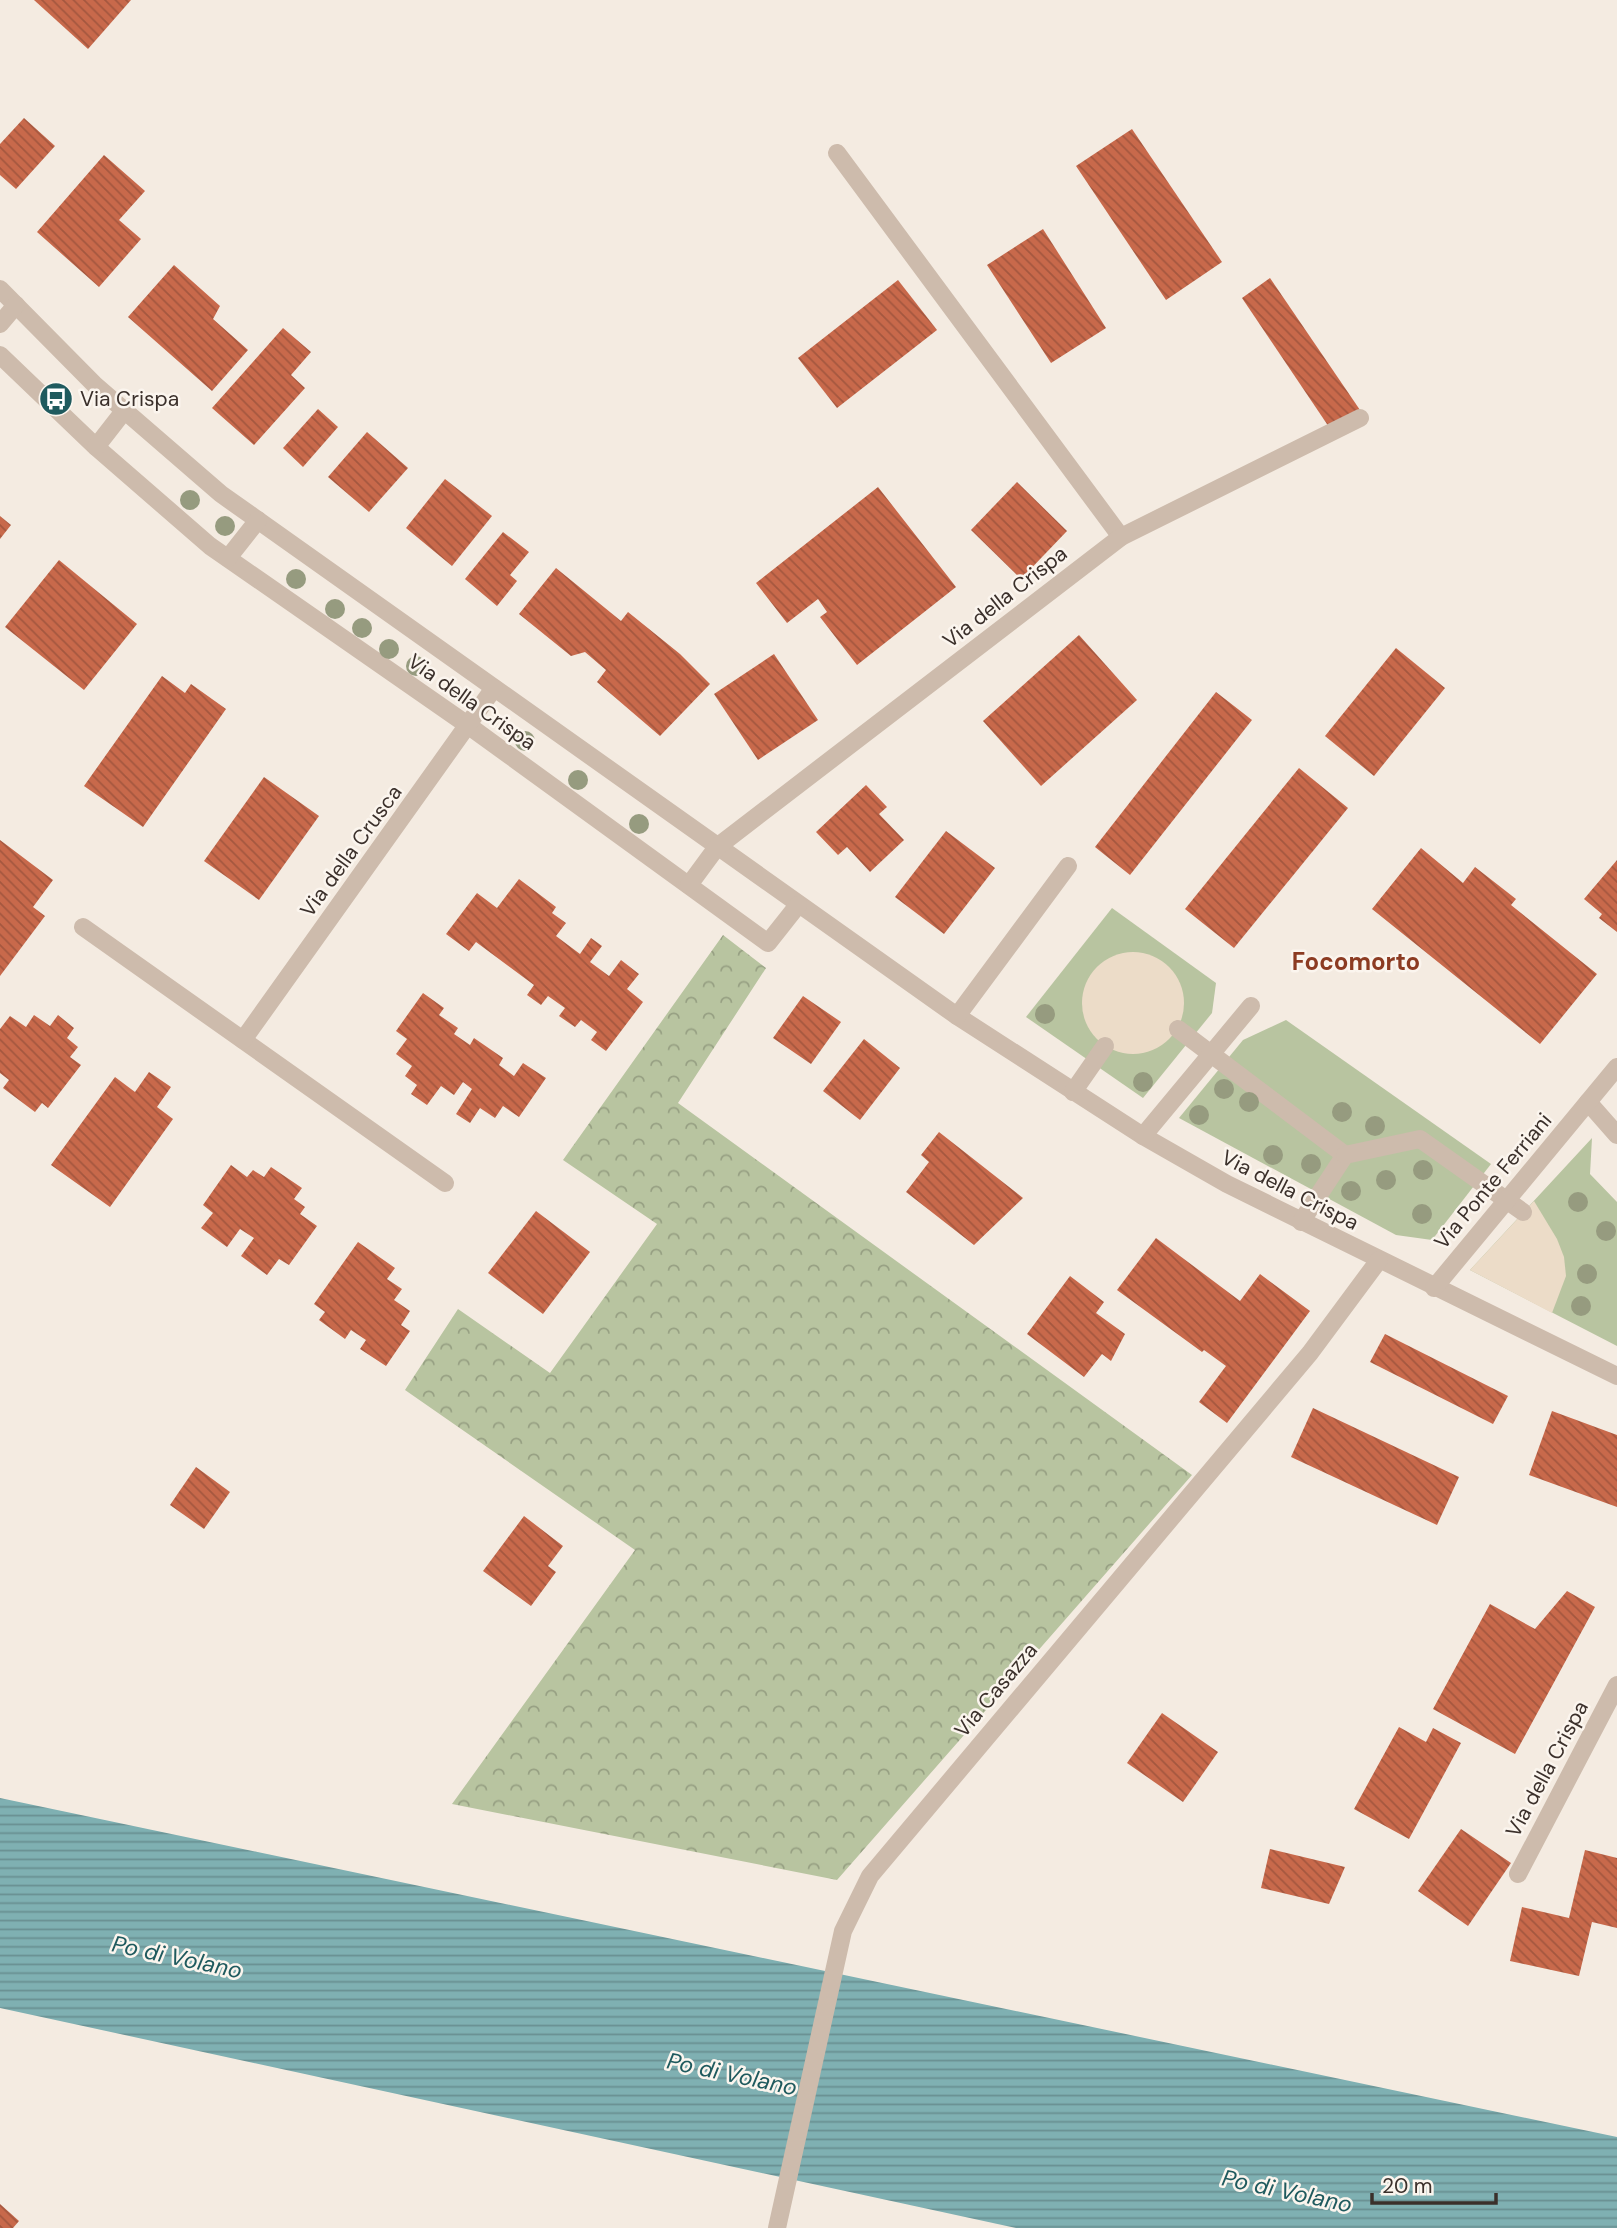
<svg xmlns="http://www.w3.org/2000/svg" width="1617" height="2228" font-family="'DM Sans',sans-serif">
<defs>
<pattern id="park-crowns" width="20" height="18" patternUnits="userSpaceOnUse" patternTransform="scale(1.75)"><rect width="20" height="18" fill="#b8c4a0"/><path d="M2 6a3 3 0 1 1 6 0M12 15a3 3 0 1 1 6 0" fill="none" stroke="#97a083"/></pattern>
<pattern id="water-rules" width="6" height="5" patternUnits="userSpaceOnUse" patternTransform="scale(1.75)"><rect width="6" height="5" fill="#7fb0b2"/><path d="M0 2.5h6" fill="none" stroke="#699091"/></pattern>
<pattern id="building-back-hatch" width="6" height="6" patternUnits="userSpaceOnUse" patternTransform="scale(1.75)"><rect width="6" height="6" fill="#c8694b"/><path d="M-1 5l2 2M0 0l6 6M5-1l2 2" fill="none" stroke="#a4573f"/></pattern>
</defs>
<rect width="100%" height="100%" fill="#f4ebe1"/>
<g fill="#b8c4a0">
<polygon points="1112,908 1216,983 1212,1013 1143,1098 1026,1017"/>
<polygon points="1286,1020 1491,1164 1432,1240 1396,1235 1179,1118 1243,1040"/>
<polygon points="1592,1138 1590,1174 1617,1202 1617,1346 1470,1270"/>
</g>
<polygon fill="url(#park-crowns)" points="723,935 766,968 678,1103 1192,1475 837,1880 452,1804 635,1550 405,1390 458,1309 550,1373 657,1224 563,1160"/>
<g fill="#ecdcc8">
<circle cx="1133" cy="1003" r="51"/>
<polygon points="1534,1201 1557,1239 1564,1257 1566,1276 1552,1313 1470,1270"/>
</g>
<polygon fill="url(#water-rules)" points="0,1798 1617,2137 1617,2228 1016,2228 0,2008"/>
<g fill="url(#building-back-hatch)">
<polygon points="34,0 131,0 88,49"/>
<polygon points="24,118 55,146 16,189 0,175 0,144"/>
<polygon points="1132,129 1222,262 1166,300 1076,166"/>
<polygon points="104,155 145,191 119,220 141,239 99,287 37,232"/>
<polygon points="1043,229 1106,328 1051,363 987,265"/>
<polygon points="174,265 220,306 213,319 248,350 212,391 128,317"/>
<polygon points="1270,278 1360,410 1331,430 1242,298"/>
<polygon points="898,280 937,330 837,408 798,358"/>
<polygon points="283,328 311,352 291,375 305,388 254,445 212,408"/>
<polygon points="318,409 338,427 303,467 283,448"/>
<polygon points="367,432 408,468 369,512 328,477"/>
<polygon points="445,479 492,516 452,566 406,528"/>
<polygon points="1017,482 1067,531 1021,579 971,530"/>
<polygon points="878,487 956,587 857,665 820,617 827,612 818,599 787,623 756,583"/>
<polygon points="0,516 11,525 0,539"/>
<polygon points="503,532 529,552 510,575 517,581 497,606 465,579"/>
<polygon points="59,560 137,624 84,690 5,627"/>
<polygon points="556,568 621,621 628,612 680,654 710,684 660,736 597,682 606,670 585,652 571,656 519,614"/>
<polygon points="1079,635 1137,700 1041,786 983,721"/>
<polygon points="1396,648 1445,688 1374,776 1325,736"/>
<polygon points="774,654 818,720 758,760 714,694"/>
<polygon points="162,676 185,693 191,684 226,709 143,827 84,786"/>
<polygon points="1216,692 1252,720 1130,875 1095,847"/>
<polygon points="1299,768 1348,808 1234,948 1185,909"/>
<polygon points="264,777 319,816 259,900 204,861"/>
<polygon points="866,785 887,807 879,814 904,840 870,872 847,847 838,855 816,832"/>
<polygon points="946,831 995,868 944,934 895,897"/>
<polygon points="0,840 53,880 33,907 45,916 0,976"/>
<polygon points="1421,848 1463,883 1475,867 1516,899 1511,905 1597,974 1540,1044 1372,909"/>
<polygon points="1617,860 1617,932 1599,918 1602,914 1584,899"/>
<polygon points="519,879 556,907 552,913 566,923 556,936 580,954 591,938 602,946 590,962 609,976 621,960 639,974 627,989 643,1002 606,1051 591,1040 597,1032 581,1020 575,1027 559,1016 565,1008 548,996 541,1005 527,995 534,985 476,942 469,951 446,934 477,893 497,908"/>
<polygon points="423,993 444,1008 439,1015 458,1028 454,1034 470,1045 474,1038 503,1058 499,1065 514,1076 523,1063 546,1078 519,1117 503,1106 495,1118 480,1108 470,1123 456,1114 472,1089 463,1082 454,1095 441,1086 427,1105 411,1094 417,1085 405,1076 412,1066 396,1054 407,1039 396,1031"/>
<polygon points="803,996 841,1022 811,1064 773,1038"/>
<polygon points="34,1015 50,1026 58,1015 74,1028 67,1038 78,1047 70,1057 81,1065 48,1108 42,1103 35,1112 3,1088 9,1080 0,1073 0,1029 10,1016 26,1027"/>
<polygon points="864,1039 900,1068 860,1120 823,1091"/>
<polygon points="149,1072 171,1087 157,1107 173,1119 110,1207 51,1165 115,1077 135,1092"/>
<polygon points="939,1132 1023,1198 974,1245 906,1192 929,1162 921,1155"/>
<polygon points="231,1165 247,1177 253,1170 264,1177 271,1167 302,1188 294,1199 305,1207 300,1214 317,1226 289,1265 279,1259 267,1275 241,1256 254,1238 240,1229 227,1247 201,1228 213,1213 203,1205"/>
<polygon points="536,1211 590,1252 543,1314 488,1273"/>
<polygon points="1156,1238 1240,1301 1260,1274 1310,1311 1227,1423 1199,1402 1226,1366 1204,1350 1202,1352 1117,1290"/>
<polygon points="358,1242 395,1268 387,1279 402,1289 394,1300 410,1311 401,1325 410,1331 386,1366 360,1349 366,1340 351,1330 345,1339 319,1320 325,1312 314,1304"/>
<polygon points="1070,1276 1104,1302 1096,1313 1125,1334 1111,1361 1102,1354 1084,1377 1027,1334"/>
<polygon points="1385,1334 1508,1396 1493,1424 1370,1362"/>
<polygon points="1313,1408 1459,1477 1437,1525 1291,1457"/>
<polygon points="1552,1411 1617,1435 1617,1507 1529,1475"/>
<polygon points="196,1467 230,1492 204,1529 170,1505"/>
<polygon points="524,1516 563,1546 548,1566 556,1572 531,1606 483,1571"/>
<polygon points="1567,1591 1595,1607 1515,1754 1433,1709 1490,1604 1535,1629"/>
<polygon points="1162,1713 1218,1752 1183,1802 1127,1763"/>
<polygon points="1399,1727 1426,1742 1433,1728 1461,1743 1409,1839 1354,1809"/>
<polygon points="1461,1829 1511,1863 1468,1926 1418,1891"/>
<polygon points="1270,1849 1345,1867 1329,1904 1261,1888"/>
<polygon points="1585,1850 1617,1858 1617,1928 1592,1922 1579,1976 1510,1961 1522,1907 1569,1918"/>
<polygon points="0,2204 19,2221 13,2228 0,2228"/>
</g>
<g fill="none" stroke-linecap="round" stroke-linejoin="round">
<g stroke="#cdbbac" stroke-width="18">
<polyline points="837,153 1121,537"/>
<polyline points="0,289 95,385 221,494 957,1016 1143,1136 1227,1184 1617,1376"/>
<polyline points="0,324 16,305"/>
<polyline points="0,355 96,447 210,546 469,726 768,943 798,905"/>
<polyline points="96,447 124,411"/>
<polyline points="228,558 258,520"/>
<polyline points="689,885 717,847 1121,537 1360,418"/>
<polyline points="83,927 445,1183"/>
<polyline points="957,1016 1068,866"/>
<polyline points="1178,1029 1345,1155 1301,1222"/>
<polyline points="243,1040 494,688"/>
<polyline points="1073,1092 1105,1046"/>
<polyline points="1588,1102 1617,1135"/>
<polyline points="1143,1136 1251,1006"/>
<polyline points="1345,1155 1420,1139 1523,1212"/>
<polyline points="1434,1288 1617,1067"/>
<polyline points="1518,1874 1617,1685"/>
<polyline points="777,2228 843,1931 870,1876 1310,1353 1379,1260"/>
</g>
</g>
<g fill="#969b7f">
<circle cx="190" cy="500" r="10"/>
<circle cx="225" cy="526" r="10"/>
<circle cx="296" cy="579" r="10"/>
<circle cx="335" cy="609" r="10"/>
<circle cx="362" cy="628" r="10"/>
<circle cx="389" cy="649" r="10"/>
<circle cx="416" cy="666" r="10"/>
<circle cx="525" cy="741" r="10"/>
<circle cx="578" cy="780" r="10"/>
<circle cx="639" cy="824" r="10"/>
<circle cx="1045" cy="1014" r="10"/>
<circle cx="1143" cy="1082" r="10"/>
<circle cx="1224" cy="1089" r="10"/>
<circle cx="1249" cy="1102" r="10"/>
<circle cx="1342" cy="1112" r="10"/>
<circle cx="1199" cy="1115" r="10"/>
<circle cx="1375" cy="1126" r="10"/>
<circle cx="1273" cy="1155" r="10"/>
<circle cx="1311" cy="1164" r="10"/>
<circle cx="1423" cy="1170" r="10"/>
<circle cx="1386" cy="1180" r="10"/>
<circle cx="1351" cy="1191" r="10"/>
<circle cx="1578" cy="1202" r="10"/>
<circle cx="1422" cy="1214" r="10"/>
<circle cx="1606" cy="1231" r="10"/>
<circle cx="1587" cy="1274" r="10"/>
<circle cx="1581" cy="1306" r="10"/>
</g>
<defs>
<g id="bus-disc" transform="scale(1.75)"><circle r="9.5" fill="#1f5a5e" stroke="#fbf5ee"/><path d="M-5-6H5V4H4V6H2V4H-2V6H-4V4H-5ZM-3.5-4V0h7V-4ZM-3.5 1.2v1.5H-2V1.2ZM2 1.2v1.5H3.5V1.2Z" fill="#fff"/></g>
</defs>
<g fill-rule="evenodd">
<use href="#bus-disc" x="56" y="399"/>
</g>
<g text-anchor="middle" dominant-baseline="central" stroke-width="5" stroke-linejoin="round" paint-order="stroke">
<g font-size="21" fill="#3b302b" stroke="#fbf5ee" text-anchor="start">
<text x="80" y="399">Via Crispa</text>
</g>
<g font-size="21" fill="#3b302b" stroke="#fbf5ee">
<text transform="translate(1005 597) rotate(-38)">Via della Crispa</text>
<text transform="translate(472 702) rotate(35)">Via della Crispa</text>
<text transform="translate(351 851) rotate(-54)">Via della Crusca</text>
<text transform="translate(1493 1181) rotate(-50)">Via Ponte Ferriani</text>
<text transform="translate(1290 1190) rotate(27)">Via della Crispa</text>
<text transform="translate(996 1690) rotate(-50)">Via Casazza</text>
<text transform="translate(1547 1769) rotate(-62)">Via della Crispa</text>
</g>
<g font-size="23" font-style="italic" fill="#1f5a5e" stroke="#fbf5ee">
<text transform="translate(177 1957) rotate(12)">Po di Volano</text>
<text transform="translate(732 2074) rotate(12)">Po di Volano</text>
<text transform="translate(1287 2191) rotate(12)">Po di Volano</text>
</g>
<g font-size="24" font-weight="bold" fill="#8c3b22" stroke="#fbf5ee">
<text x="1356" y="961">Focomorto</text>
</g>
</g>
<path d="M1372 2193v10h124v-10" fill="none" stroke="#3b302b" stroke-width="3.5"/>
<text x="1382" y="2193" font-size="21" fill="#3b302b" stroke="#fbf5ee" stroke-width="5" paint-order="stroke">20 m</text>
</svg>
